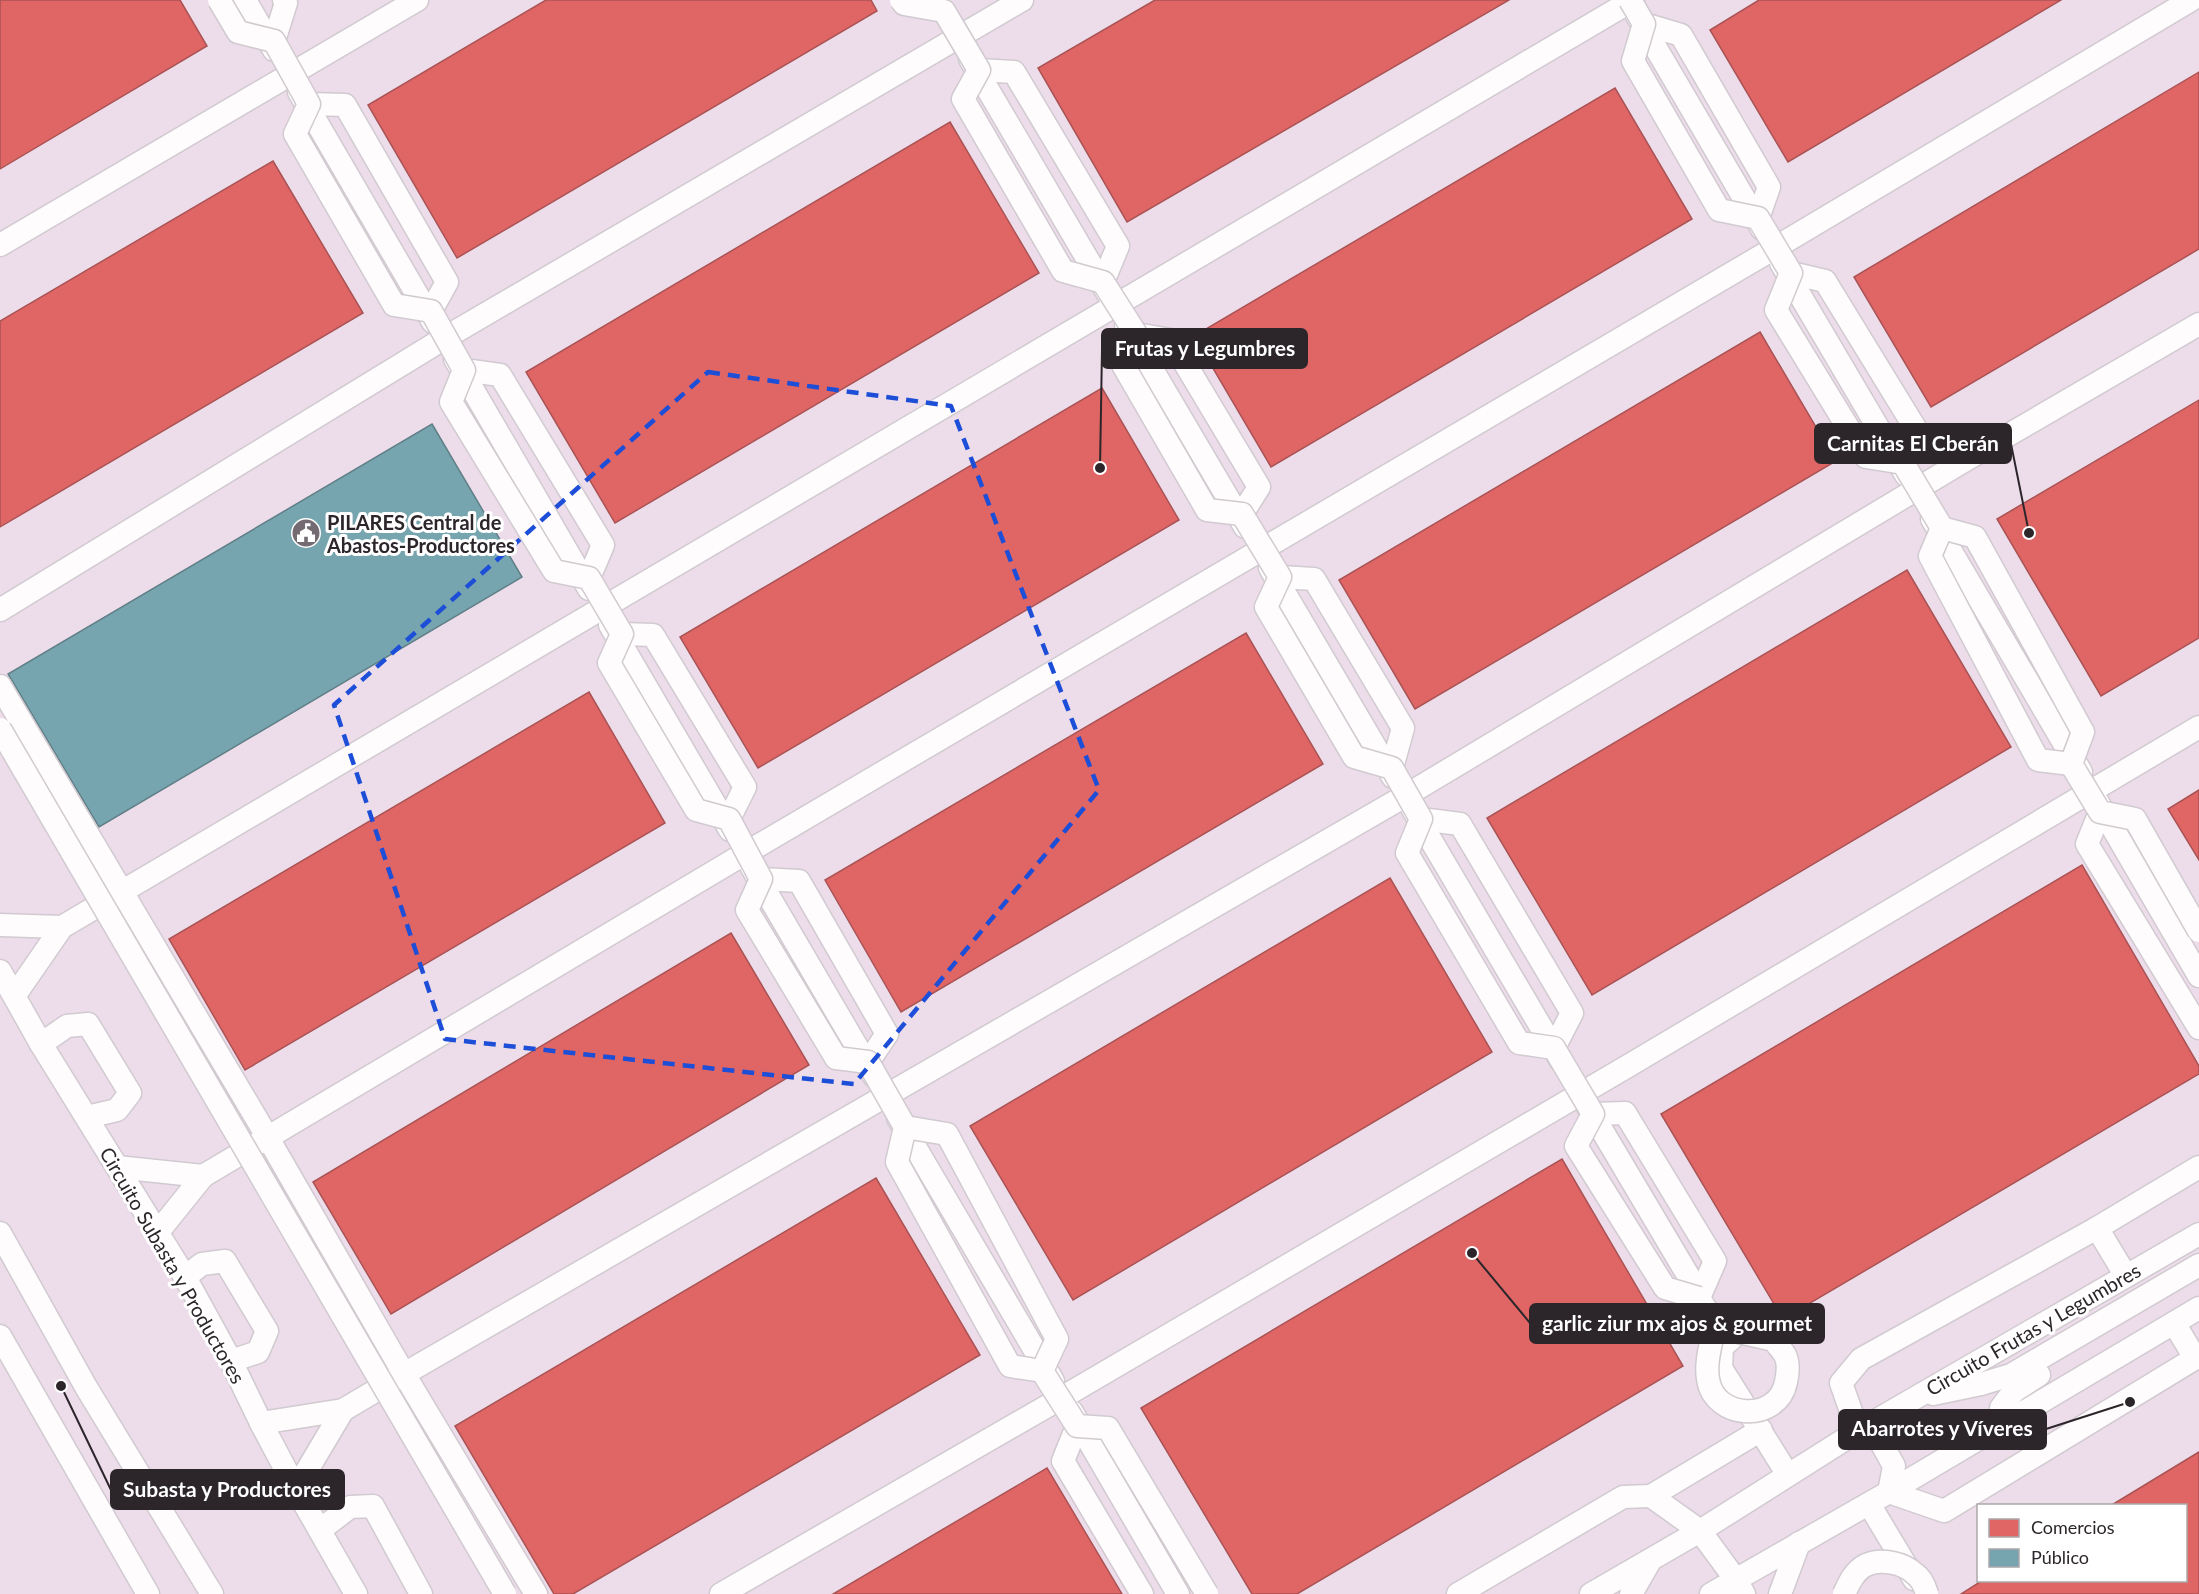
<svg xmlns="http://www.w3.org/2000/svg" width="2199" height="1594" font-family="Lato,sans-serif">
<rect width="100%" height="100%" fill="#f6ecf4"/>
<path fill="#edddeb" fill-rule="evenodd" d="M0,0h2199v1594h-2199zM1978,1506h208v74h-208z"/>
<g fill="#e06666" stroke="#aa5354" stroke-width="1.5">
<polygon points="0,0 180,0 207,46 0,169"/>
<polygon points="546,0 871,0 877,11 457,258 368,105"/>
<polygon points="1155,0 1509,0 1127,222 1038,68"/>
<polygon points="1759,0 2061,0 1788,162 1710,30"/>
<polygon points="2199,72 2199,249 1931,407 1854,277"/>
<polygon points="1615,88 1692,219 1271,467 1194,336"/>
<polygon points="950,122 1039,273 615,523 526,372"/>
<polygon points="273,161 363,313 0,527 0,321"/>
<polygon points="1760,332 1836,461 1415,709 1339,580"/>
<polygon points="1102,388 1179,520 758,768 680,637"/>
<polygon points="2199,400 2199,638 2101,696 1997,519"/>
<polygon points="1907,570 2011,747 1592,995 1487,818"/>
<polygon points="1246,633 1323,764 901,1012 825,880"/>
<polygon points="589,692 665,823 245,1070 169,939"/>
<polygon points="2199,790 2199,860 2168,809"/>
<polygon points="2082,865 2199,1066 2199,1074 1783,1319 1661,1114"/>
<polygon points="1390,878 1492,1052 1073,1300 970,1126"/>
<polygon points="731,933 809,1065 391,1314 313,1182"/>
<polygon points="1562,1159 1683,1366 1297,1594 1252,1594 1141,1408"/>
<polygon points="876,1178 980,1355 573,1594 554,1594 455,1426"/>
<polygon points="2199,1452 2199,1594 1961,1594 1983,1580 2186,1580 2186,1506 2110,1506"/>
<polygon points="1047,1468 1122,1594 833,1594"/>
</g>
<polygon fill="#76a5af" stroke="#607f87" stroke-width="1.5" points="432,424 522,577 99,827 8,674"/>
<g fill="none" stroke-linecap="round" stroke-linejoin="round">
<g stroke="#d1cad0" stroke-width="25">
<g id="minor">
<polyline points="245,0 274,50"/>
<polyline points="1636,14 1762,229"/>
<polyline points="1644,24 1681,35 1769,187 1758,218"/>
<polyline points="274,41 286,3 284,0"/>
<polyline points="970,59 1108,294"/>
<polyline points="979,70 1014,72 1118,246 1103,282"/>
<polyline points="299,92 433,322"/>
<polyline points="309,104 345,105 447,282 431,311"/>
<polyline points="0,245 417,0"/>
<polyline points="1781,263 1906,475"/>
<polyline points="1791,273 1825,281 1917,431 1903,463"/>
<polyline points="1126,325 1245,527"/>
<polyline points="1136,334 1171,340 1259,487 1242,514"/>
<polyline points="455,359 589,589"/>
<polyline points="464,370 500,375 603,545 589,578"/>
<polyline points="1932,519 2081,772"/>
<polyline points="1270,568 1393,777"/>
<polyline points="1280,577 1314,579 1403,728 1392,768"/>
<polyline points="0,610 443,339 1022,0"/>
<polyline points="610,625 730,830"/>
<polyline points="622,634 653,635 745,787 729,819"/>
<polyline points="0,686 268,1138 404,1374 536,1594"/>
<polyline points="2097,801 2199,976"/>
<polyline points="1412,808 1561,1061"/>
<polyline points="2100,812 2087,844 2199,1028"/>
<polyline points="1421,819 1460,824 1572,1013 1554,1048"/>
<polyline points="751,866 874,1076"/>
<polyline points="761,879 799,881 887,1034 868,1062"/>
<polyline points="0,925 62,927"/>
<polyline points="0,971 41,1044 185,1277 231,1361 261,1423 296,1489 356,1594"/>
<polyline points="15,995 62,927 1633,0"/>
<polyline points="41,1044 67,1026 88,1024 130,1093 117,1110 87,1117"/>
<polyline points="1584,1100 1689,1277"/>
<polyline points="1593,1114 1625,1113 1715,1261 1699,1298 1715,1324"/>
<polyline points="898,1118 1053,1381"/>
<polyline points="117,1167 203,1176"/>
<polyline points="2199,1167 2097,1228 1861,1359 1841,1383 1858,1431 1878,1437 1894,1466 1889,1492 1944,1511 2199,1356"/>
<polyline points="2097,1228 2126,1276"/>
<polyline points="158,1232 203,1176 744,854 1773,249 2191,0"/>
<polyline points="0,1233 86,1387 212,1594"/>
<polyline points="185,1277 202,1264 225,1261 267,1331 258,1352 231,1361"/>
<polyline points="2174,1323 2195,1358"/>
<polyline points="1739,1332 1722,1347 1721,1368 1788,1475"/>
<polyline points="0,1336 148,1594"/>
<polyline points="1933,1394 1981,1384 2011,1375 2199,1265"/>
<polyline points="1072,1412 1178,1594"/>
<polyline points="261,1423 343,1410 404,1374 1405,796 1957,465 2199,324"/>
<polyline points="2003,1425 2001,1408 2014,1391 2039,1375"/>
<polyline points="1077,1426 1063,1461 1142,1594"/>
<polyline points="296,1489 343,1410"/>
<polyline points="1651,1496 1761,1430"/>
<polyline points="1869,1504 1914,1579"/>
<polyline points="320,1530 350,1507 373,1506 421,1594"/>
<polyline points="721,1594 1063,1397 1628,1066 2199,727"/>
<polyline points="1458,1594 1623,1497 1651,1496 1700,1531 1736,1580 1744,1594"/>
<polyline points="1591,1594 1700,1531 1858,1431 2199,1234"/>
<polyline points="1631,1594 1650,1561"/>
<polyline points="1711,1594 1889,1492 2199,1308"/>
<polyline points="1780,1594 1799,1543"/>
</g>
</g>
<use href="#minor" stroke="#fefcfd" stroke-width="22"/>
<g stroke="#d1cad0" stroke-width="25" stroke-linecap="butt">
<g id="minor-bridge">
<polyline points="219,0 238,32 274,41 309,104 295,134 394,305 431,311 464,370 451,402 554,571 589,578 622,634 609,663 696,810 729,819 761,879 747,910 836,1058 868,1062 905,1127 897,1162 1010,1366 1042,1371 1077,1426 1108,1428 1207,1594"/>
<polyline points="901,0 904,4 944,11 979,70 963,99 1063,271 1103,282 1136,334 1123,365 1207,510 1242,514 1280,577 1266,607 1354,757 1392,768 1421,819 1407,853 1519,1043 1554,1048 1593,1114 1576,1146 1665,1288 1699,1298"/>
<polyline points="1630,0 1644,24 1633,61 1719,210 1758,218 1791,273 1776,310 1866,457 1903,463 1942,528 1975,537 2083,732 2071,764"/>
<polyline points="1942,528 1930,556 2038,760 2071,764"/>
<polyline points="0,729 505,1594"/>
<polyline points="2071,764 2100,812 2135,819 2199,931"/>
<polyline points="905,1127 947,1134 1057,1339 1042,1371"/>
<path d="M1715,1324c-3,17 -10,37 -7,55 6,41 70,44 78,3 2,-9 3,-19 -1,-27 -3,-5 -8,-10 -11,-15l-35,-8"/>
<path d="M1844,1594c5,-11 10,-23 22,-29 15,-7 38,-2 49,9 6,4 10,13 12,20"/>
</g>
</g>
<use href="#minor-bridge" stroke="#fefcfd" stroke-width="22"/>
</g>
<path fill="none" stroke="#1d4ed8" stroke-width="4.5" stroke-dasharray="12 8" stroke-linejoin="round" d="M708,372l243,34 148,384 -245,294 -409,-45 -111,-334z"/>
<defs>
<g id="civic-disc" transform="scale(1.5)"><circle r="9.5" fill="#736b71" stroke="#fff"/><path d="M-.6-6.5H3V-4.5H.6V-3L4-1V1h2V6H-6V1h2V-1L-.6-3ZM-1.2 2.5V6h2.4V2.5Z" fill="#fff"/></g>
</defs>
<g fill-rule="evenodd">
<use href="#civic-disc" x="306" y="533"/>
</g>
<g text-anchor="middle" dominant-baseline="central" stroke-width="6" stroke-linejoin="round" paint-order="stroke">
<g font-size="20" font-weight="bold" fill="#2c262b" stroke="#fff" text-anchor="start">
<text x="327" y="522">PILARES Central de<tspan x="327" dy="23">Abastos-Productores</tspan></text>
</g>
<g font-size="20" fill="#2c262b" stroke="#fff">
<text transform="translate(173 1265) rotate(60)">Circuito Subasta y Productores</text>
<text transform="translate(2033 1329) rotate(-30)">Circuito Frutas y Legumbres</text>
</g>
</g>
<path fill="none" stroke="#2c262b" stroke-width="2" d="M1100 468L1102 349M2029 533L2011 444M1472 1253L1530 1323M2130 1402L2046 1429M61 1386L111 1490"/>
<g fill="#2c262b" stroke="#fff" stroke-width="2">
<circle cx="1100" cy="468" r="6"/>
<circle cx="2029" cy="533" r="6"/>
<circle cx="1472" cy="1253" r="6"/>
<circle cx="2130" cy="1402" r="6"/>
<circle cx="61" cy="1386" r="6"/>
</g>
<g fill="#2c262b" stroke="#2c262b" stroke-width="2">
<rect x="1102" y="329" width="205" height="39" rx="6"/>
<rect x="1815" y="424" width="196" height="39" rx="6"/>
<rect x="1530" y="1304" width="294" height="39" rx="6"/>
<rect x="1839" y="1410" width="207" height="39" rx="6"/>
<rect x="111" y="1470" width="233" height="39" rx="6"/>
</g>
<g font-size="21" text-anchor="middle" font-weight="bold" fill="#fff">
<text x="1205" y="356">Frutas y Legumbres</text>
<text x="1913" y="451">Carnitas El Cberán</text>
<text x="1677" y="1331">garlic ziur mx ajos &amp; gourmet</text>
<text x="1942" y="1436">Abarrotes y Víveres</text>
<text x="227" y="1497">Subasta y Productores</text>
</g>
<rect x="1977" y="1504" width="210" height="78" fill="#ffffff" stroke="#aba8aa" stroke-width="1.5"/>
<rect x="1989" y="1519" width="30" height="18" fill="#e06666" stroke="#aba8aa" stroke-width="1.5"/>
<text x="2031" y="1534" font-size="18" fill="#2c262b">Comercios</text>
<rect x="1989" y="1549" width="30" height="18" fill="#76a5af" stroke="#aba8aa" stroke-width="1.5"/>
<text x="2031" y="1564" font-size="18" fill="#2c262b">Público</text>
</svg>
